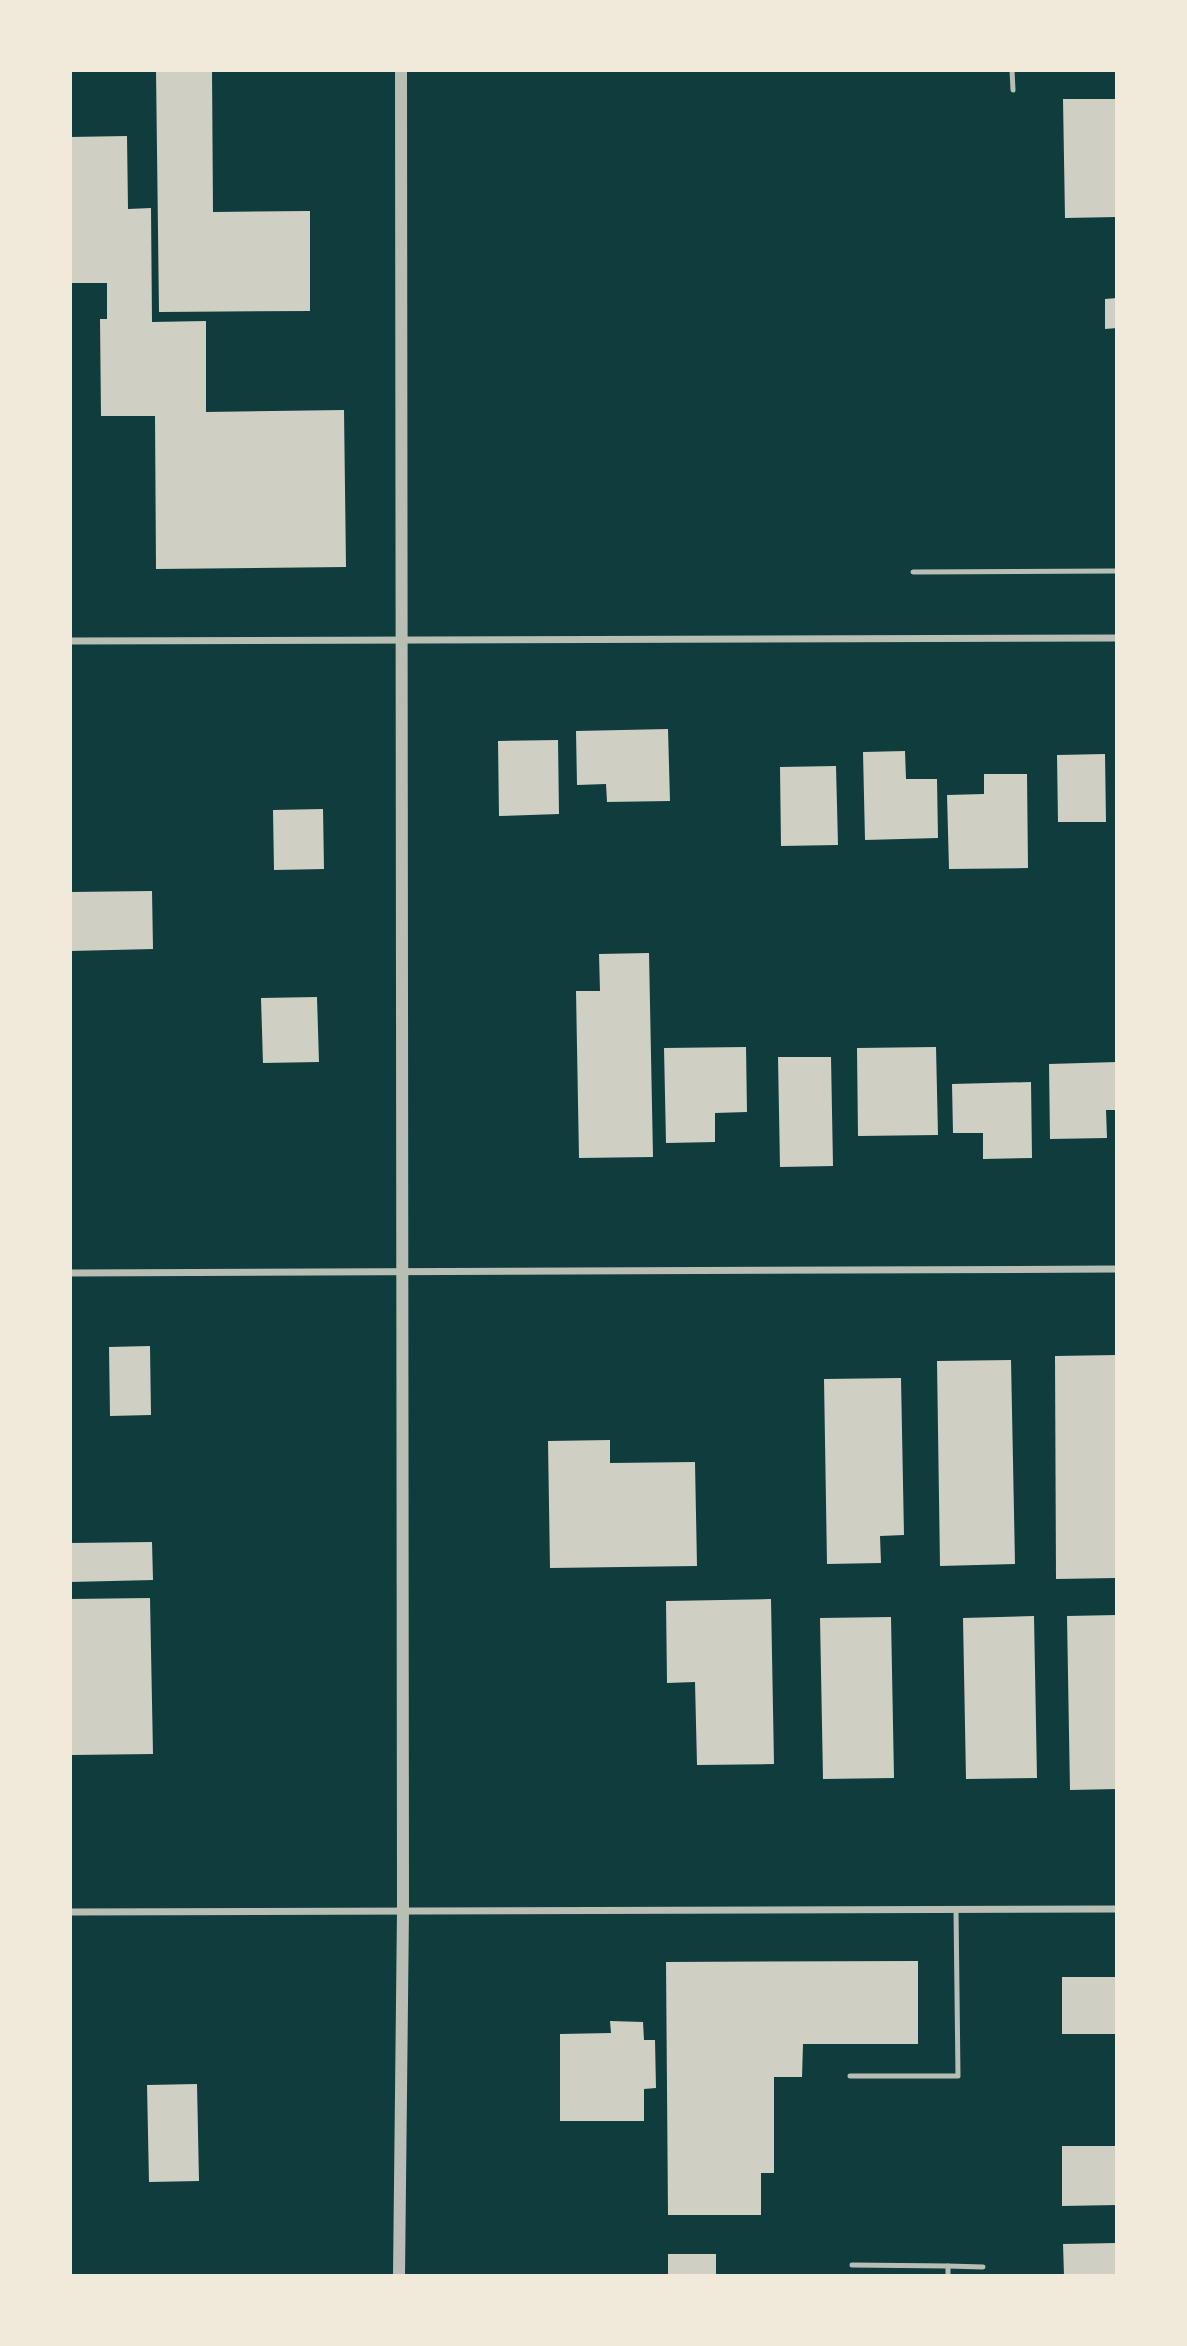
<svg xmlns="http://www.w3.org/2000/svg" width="1187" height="2346" font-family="Karla,sans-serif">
<rect width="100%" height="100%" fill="#0f3d3e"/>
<g fill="#cfcfc3">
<polygon points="156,70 212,70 213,212 310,211 310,311 159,312"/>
<polygon points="1063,99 1117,99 1117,217 1065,218"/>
<polygon points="127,136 128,209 151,208 152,322 206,321 206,412 344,410 346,567 156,569 155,416 101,416 100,319 107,319 107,283 70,283 70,137"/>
<polygon points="1117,298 1117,328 1105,329 1105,299"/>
<polygon points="668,729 670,801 607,802 606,784 577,785 576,731"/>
<polygon points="558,740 559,814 499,816 498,741"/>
<polygon points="905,751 906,779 937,779 938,838 865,840 863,752"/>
<polygon points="1105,754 1106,822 1058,822 1057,755"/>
<polygon points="836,766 838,845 781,846 780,767"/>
<polygon points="984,774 1027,774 1028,868 949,869 947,795 984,794"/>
<polygon points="323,809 324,869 274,870 273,810"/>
<polygon points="152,891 153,949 70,951 70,892"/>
<polygon points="649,953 653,1157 579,1158 576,991 600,991 599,954"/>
<polygon points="317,997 319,1062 263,1063 261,998"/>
<polygon points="746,1047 747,1112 715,1113 715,1142 666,1143 664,1048"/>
<polygon points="936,1047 938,1135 858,1136 857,1048"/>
<polygon points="778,1057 831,1057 833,1166 780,1167"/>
<polygon points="1117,1062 1117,1110 1106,1110 1107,1138 1050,1139 1049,1064"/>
<polygon points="1031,1082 1032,1158 983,1159 983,1133 953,1133 952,1084"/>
<polygon points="150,1346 151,1415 110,1416 109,1347"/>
<polygon points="1117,1355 1117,1578 1056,1579 1055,1356"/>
<polygon points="1011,1360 1015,1564 940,1566 937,1361"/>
<polygon points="901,1378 904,1535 880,1536 881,1563 827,1564 824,1379"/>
<polygon points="610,1440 610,1463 695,1462 697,1566 550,1568 548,1441"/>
<polygon points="152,1542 153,1580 70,1582 70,1543"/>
<polygon points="150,1598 153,1754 72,1755 70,1599"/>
<polygon points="771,1599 774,1764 697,1765 695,1682 667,1683 666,1601"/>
<polygon points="1117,1615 1117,1789 1070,1790 1067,1616"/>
<polygon points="1034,1616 1037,1778 966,1779 963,1618"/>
<polygon points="891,1617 894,1778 823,1779 820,1618"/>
<polygon points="918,1961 918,2044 803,2044 802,2077 774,2077 774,2173 761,2173 761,2215 668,2215 666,1962"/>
<rect x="1062" y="1977" width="55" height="57"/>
<polygon points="610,2021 643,2022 644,2040 655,2040 656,2088 644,2089 644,2121 560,2121 560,2034 611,2033"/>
<polygon points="197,2084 199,2181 149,2182 147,2085"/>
<polygon points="1062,2146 1117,2146 1117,2205 1062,2206"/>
<polygon points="1117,2243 1117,2276 1064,2276 1063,2244"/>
<rect x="668" y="2254" width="48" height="22"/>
</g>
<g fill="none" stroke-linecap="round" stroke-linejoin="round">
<g stroke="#b8beb3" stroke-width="5">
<polyline points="1012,70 1013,90"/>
<polyline points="913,572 1117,571"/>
<polyline points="850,2076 958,2076 956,1909"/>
<polyline points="852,2265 948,2266 948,2276"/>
<polyline points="948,2266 983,2267"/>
</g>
<g stroke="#b8beb3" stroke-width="7">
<polyline points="70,641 1117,638"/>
<polyline points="70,1273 1117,1269"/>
<polyline points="70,1912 1117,1909"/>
</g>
<polyline stroke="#b8beb3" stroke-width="12" points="399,2276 403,1910 401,70"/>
</g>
<rect width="1187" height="2346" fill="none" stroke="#f1e9da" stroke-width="144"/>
</svg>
